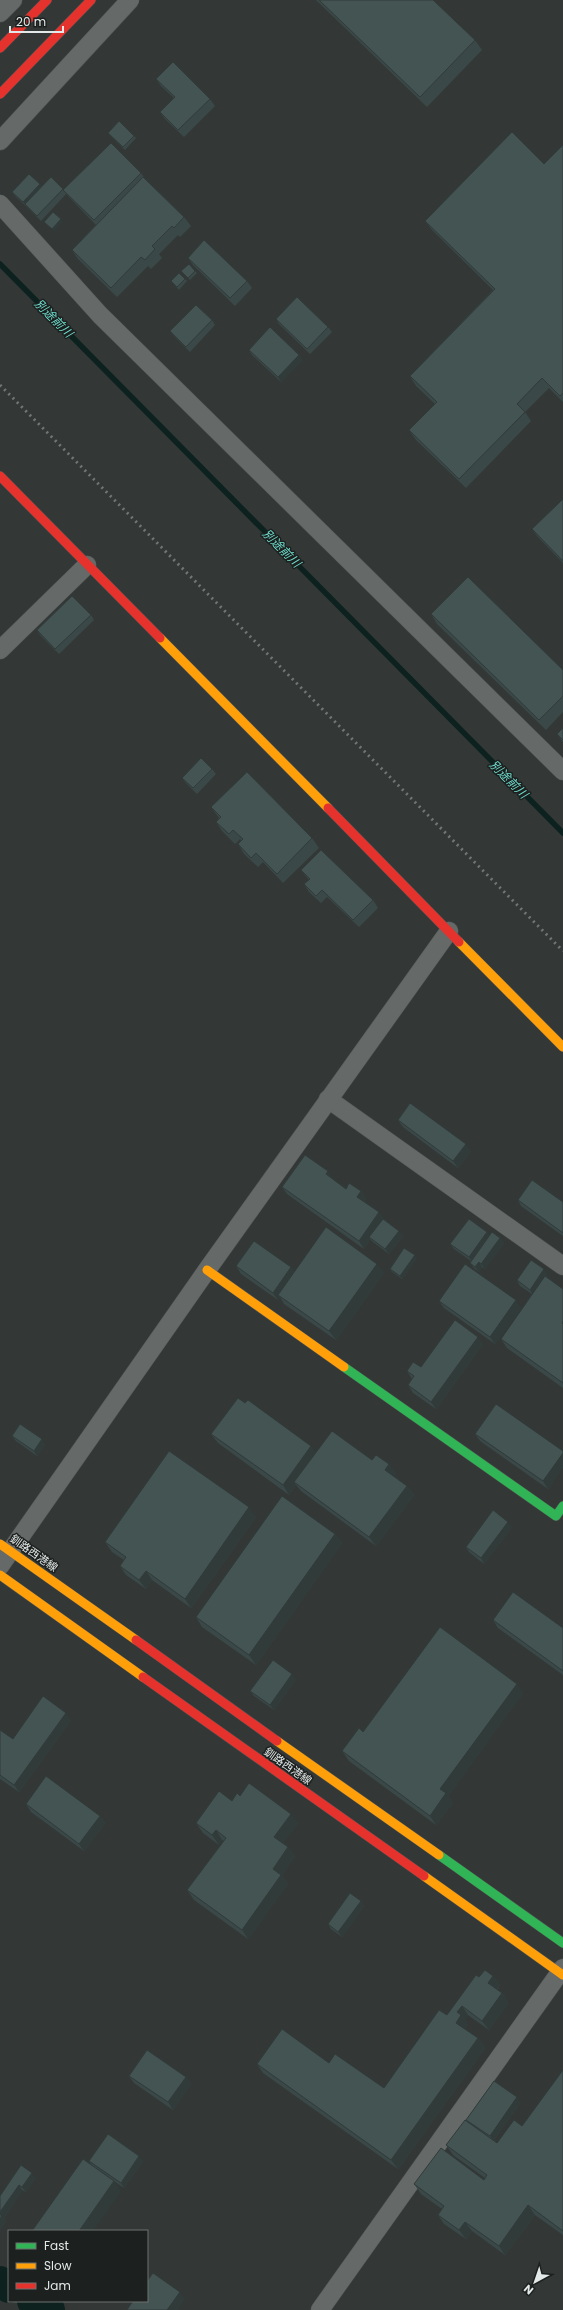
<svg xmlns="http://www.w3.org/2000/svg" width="563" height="2310" font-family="Poppins,'Noto Sans JP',sans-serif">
<rect width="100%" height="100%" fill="#333837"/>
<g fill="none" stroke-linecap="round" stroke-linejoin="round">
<polyline stroke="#0d221f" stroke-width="5.5" points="0,264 563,833"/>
<g stroke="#0d221f" stroke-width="32">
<polyline points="0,2282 9,2287"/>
<polyline points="33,2301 49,2310"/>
</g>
<g stroke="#505453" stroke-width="19">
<g id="street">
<polyline points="0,13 13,0"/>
<polyline points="0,141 130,0"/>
<polyline points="0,204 100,315 563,771"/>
<polyline points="0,650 87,565"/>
<polyline points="328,1099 563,1266"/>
<polyline points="0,1566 207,1270 449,931"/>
<polyline points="320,2310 563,1968"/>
</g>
</g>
<g stroke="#505453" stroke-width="10">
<g id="fast">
<polyline points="344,1367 556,1516 563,1506"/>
<polyline points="439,1855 563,1943"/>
</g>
</g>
<g stroke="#505453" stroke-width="10">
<g id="slow">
<polyline points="160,638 328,808"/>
<polyline points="459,942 563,1047"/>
<polyline points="207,1270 344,1367"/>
<polyline points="0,1544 136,1640"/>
<polyline points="0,1575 143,1677"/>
<polyline points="277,1741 439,1855"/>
<polyline points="424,1876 563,1975"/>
</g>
</g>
<g stroke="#505453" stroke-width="10">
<g id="jam">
<polyline points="0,48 47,0"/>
<polyline points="0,94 91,0"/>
<polyline points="0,476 160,638"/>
<polyline points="328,808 459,942"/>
<polyline points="136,1640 277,1741"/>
<polyline points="143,1677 424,1876"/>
</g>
</g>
<use href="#street" stroke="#656968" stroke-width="18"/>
<use href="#fast" stroke="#30b455" stroke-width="9"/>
<use href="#slow" stroke="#ff9f0a" stroke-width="9"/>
<use href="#jam" stroke="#e5322d" stroke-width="9"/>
<polyline stroke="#737575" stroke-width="3" stroke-dasharray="2 4" stroke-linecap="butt" points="0,385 563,951"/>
</g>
<g fill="#3a4847">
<polygon points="316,0 433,0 475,40 482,50 427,107"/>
<polygon points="156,79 210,99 215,106 184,137 165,119 160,112 174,98 161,86"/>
<polygon points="108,133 134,136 136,138 125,150"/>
<polygon points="563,145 563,402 549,388 525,412 531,421 466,488 416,440 409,430 435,404 416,386 410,376 493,290 432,230 425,221 544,164"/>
<polygon points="141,173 145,179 184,217 191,226 180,237 178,235 159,254 162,258 151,269 148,266 117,297 78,259 72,250 96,225 69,197 66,194 41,221 27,207 16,197 12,192 40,184 42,187 63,189 64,190"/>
<polygon points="188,258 247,281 252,288 235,306 193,265"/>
<polygon points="181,271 195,271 197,273 190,280"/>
<polygon points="185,279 187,281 179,290 171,281"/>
<polygon points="276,319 328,327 332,332 310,354 279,324"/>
<polygon points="212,320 215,325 190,352 174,336 170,331"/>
<polygon points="249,350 299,355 302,360 281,382 252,355"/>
<polygon points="563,499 563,563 537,536 532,529"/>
<polygon points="431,614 563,670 563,712 546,730 437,624"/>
<polygon points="91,615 94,620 59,654 40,635 37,630"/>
<polygon points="563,728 563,742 557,734"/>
<polygon points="212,769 216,774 197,794 186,783 182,778"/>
<polygon points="211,807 312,838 319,848 283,883 263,862 258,867 244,854 238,844 241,841 240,839 235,844 222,831 216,822 219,818"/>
<polygon points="301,870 373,900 378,908 359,927 327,897 321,903 309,892 304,884 309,880"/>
<polygon points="398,1120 471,1151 458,1168 403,1127"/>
<polygon points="332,1179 346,1189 361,1191 366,1199 364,1201 403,1236 389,1254 373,1242 370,1239 364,1249 287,1194 282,1187"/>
<polygon points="518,1200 563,1202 563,1236 521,1206"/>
<polygon points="487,1232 490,1236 500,1238 504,1243 485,1269 482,1267 479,1272 474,1268 470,1263 471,1261 454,1249 450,1244"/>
<polygon points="417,1258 402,1279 391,1271 390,1269"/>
<polygon points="236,1266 291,1267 294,1272 384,1273 336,1340 284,1304 280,1297 278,1300 241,1274"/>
<polygon points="548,1275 546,1277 563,1289 563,1388 507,1348 501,1339 532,1294 520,1286 517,1280"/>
<polygon points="439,1301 521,1308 495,1344 444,1308"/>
<polygon points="483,1344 436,1409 413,1393 408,1385 412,1379 407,1371 421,1367"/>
<polygon points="211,1434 315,1453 372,1460 389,1464 396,1474 394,1476 407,1486 414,1495 376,1546 301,1491 296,1485 289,1495 218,1443"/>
<polygon points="475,1434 563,1451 563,1467 548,1489 480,1441"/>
<polygon points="12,1436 45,1444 37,1456 16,1441"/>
<polygon points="256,1517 191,1608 152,1580 146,1589 126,1575 120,1566 124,1560 112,1552 105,1542"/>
<polygon points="512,1527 484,1564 469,1552 466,1547"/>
<polygon points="335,1534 342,1543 256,1665 202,1627 196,1617"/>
<polygon points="493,1620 563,1628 563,1675 498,1628"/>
<polygon points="296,1679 274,1710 254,1696 250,1691"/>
<polygon points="523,1693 448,1796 453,1803 436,1825 349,1761 342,1751 363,1732"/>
<polygon points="71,1720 19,1792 0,1779 0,1730 13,1739"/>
<polygon points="240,1796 298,1823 283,1843 288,1847 295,1856 282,1875 288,1884 248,1939 194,1900 187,1890 224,1841 222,1840 219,1845 203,1833 196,1823"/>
<polygon points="26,1804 100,1816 105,1823 84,1851 31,1812"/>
<polygon points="361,1901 364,1906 342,1937 331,1929 328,1924"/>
<polygon points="493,1976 500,1985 497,1990 502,1993 508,2003 489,2030 468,2015 465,2020 468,2025 465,2029 478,2038 485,2048 398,2169 263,2073 257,2064 329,2063 384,2088 479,1977"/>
<polygon points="563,2070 563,2235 535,2215 505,2255 472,2231 466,2239 444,2224 438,2215 442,2209 421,2194 414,2184 484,2180 485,2178 453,2155 446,2145 468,2121 466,2120 521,2102 494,2140 497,2143 522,2126"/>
<polygon points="129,2076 186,2077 191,2084 173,2110 134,2083"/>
<polygon points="89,2161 143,2161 124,2188 92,2166"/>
<polygon points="21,2165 35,2178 26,2192 22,2190 4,2218 6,2221 0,2230 0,2196"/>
</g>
<g fill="#303b3a">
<polygon points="40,184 43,189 25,204 27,207 23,202"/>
<polygon points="61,219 63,221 54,232 52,229"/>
<polygon points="299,355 302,360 281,382 278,377"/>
<polygon points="466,1144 471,1151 458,1168 453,1161"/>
<polygon points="328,1171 333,1179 331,1182 326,1174"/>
<polygon points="361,1191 366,1199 362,1204 357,1197"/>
<polygon points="379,1212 385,1220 369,1237 370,1239 364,1249 359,1241"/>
<polygon points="399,1231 403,1236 389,1254 385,1249"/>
<polygon points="487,1232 491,1237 472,1262 469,1257"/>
<polygon points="500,1238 504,1243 485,1269 481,1264"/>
<polygon points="415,1255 417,1258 402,1279 400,1276"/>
<polygon points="479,1262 482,1267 479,1272 475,1267"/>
<polygon points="377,1264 384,1273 336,1340 329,1331"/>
<polygon points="291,1267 296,1275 278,1295 280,1297 278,1300 273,1293"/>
<polygon points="544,1269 548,1275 533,1295 530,1290"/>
<polygon points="516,1300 521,1308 495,1344 490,1337"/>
<polygon points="478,1337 483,1344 436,1409 431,1402"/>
<polygon points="42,1439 45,1444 37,1456 34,1451"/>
<polygon points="311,1446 318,1456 294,1482 296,1485 289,1495 283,1485"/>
<polygon points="563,1453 563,1467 548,1489 543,1481"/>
<polygon points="389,1464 396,1474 392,1479 385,1470"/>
<polygon points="407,1486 414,1495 376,1546 369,1537"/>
<polygon points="249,1507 256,1517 191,1608 185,1599"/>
<polygon points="508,1522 512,1527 484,1564 481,1558"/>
<polygon points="335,1534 342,1543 256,1665 249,1655"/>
<polygon points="146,1571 152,1580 146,1589 139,1580"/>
<polygon points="292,1674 296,1679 274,1710 270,1705"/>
<polygon points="517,1684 523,1693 448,1796 453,1803 436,1825 430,1816 440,1789"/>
<polygon points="66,1713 71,1720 19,1792 14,1785"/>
<polygon points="291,1814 298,1823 281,1846 274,1837"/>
<polygon points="100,1816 105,1823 84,1851 79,1844"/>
<polygon points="216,1830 222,1840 219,1845 212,1835"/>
<polygon points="288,1847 295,1856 282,1875 288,1884 248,1939 242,1930 273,1869"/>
<polygon points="361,1901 364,1906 342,1937 338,1932"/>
<polygon points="493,1976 500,1985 494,1992 488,1983"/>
<polygon points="502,1993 508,2003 489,2030 482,2021"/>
<polygon points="462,2006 468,2015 465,2020 468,2025 463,2032 456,2023 457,2012"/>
<polygon points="478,2038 485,2048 398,2169 391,2160"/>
<polygon points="186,2077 191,2084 173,2110 168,2102"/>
<polygon points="517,2097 521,2102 493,2141 490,2136"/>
<polygon points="139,2156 143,2161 124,2188 121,2183"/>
<polygon points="32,2173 35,2178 26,2192 22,2187"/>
<polygon points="114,2181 121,2191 93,2231 79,2231"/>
<polygon points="19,2185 22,2190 4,2218 6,2221 0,2230 0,2212"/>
<polygon points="528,2205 535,2215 505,2255 499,2246"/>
<polygon points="465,2222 472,2231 466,2239 459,2230"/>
<polygon points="180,2292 185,2299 178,2310 167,2310"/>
</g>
<g fill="#445453" stroke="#303b3a">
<polygon points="319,0 433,0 475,40 420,97"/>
<polygon points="173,62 210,99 178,130 160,112 175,97 156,79"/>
<polygon points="119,121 134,136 123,147 108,133"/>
<polygon points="512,132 544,164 563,145 563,393 560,396 542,378 517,404 525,412 459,479 409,430 437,402 410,376 495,289 425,221"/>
<polygon points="111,143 141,173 94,220 63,190"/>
<polygon points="29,174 40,184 23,202 12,192"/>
<polygon points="51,177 63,189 37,216 25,204"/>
<polygon points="143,177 184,217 174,228 172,226 152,246 155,249 145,260 141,257 111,288 72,250"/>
<polygon points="53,212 61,219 52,229 44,222"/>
<polygon points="204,240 247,281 230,298 188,258"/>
<polygon points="189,264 195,271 188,278 181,271"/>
<polygon points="179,273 185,279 177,287 171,281"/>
<polygon points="297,297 328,327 307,349 276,319"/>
<polygon points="196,305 212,320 186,347 170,331"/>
<polygon points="270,327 299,355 278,377 249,350"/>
<polygon points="563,499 563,561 532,529"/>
<polygon points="468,577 563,670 563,696 539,720 431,614"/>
<polygon points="72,596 91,615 55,649 37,630"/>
<polygon points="563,728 563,740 557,734"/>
<polygon points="201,758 212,769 193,788 182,778"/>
<polygon points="247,772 312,838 277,874 256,853 251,858 238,844 243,839 233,830 229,834 216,822 221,817 211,807"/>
<polygon points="321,850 373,900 353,920 322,890 316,896 304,884 310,879 301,870"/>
<polygon points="410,1103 466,1144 453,1161 398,1120"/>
<polygon points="305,1155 328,1171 326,1174 346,1189 349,1183 361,1191 357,1197 379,1212 359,1241 282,1187"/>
<polygon points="532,1180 563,1202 563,1233 518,1200"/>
<polygon points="383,1219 399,1231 385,1249 369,1237"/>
<polygon points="469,1219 487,1232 469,1257 450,1244"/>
<polygon points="326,1227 377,1264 329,1331 278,1295"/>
<polygon points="492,1232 500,1238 481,1264 479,1262 475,1267 470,1263"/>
<polygon points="254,1241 291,1267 273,1293 236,1266"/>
<polygon points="404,1248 415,1255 400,1276 390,1269"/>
<polygon points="531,1260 544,1269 530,1290 517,1280"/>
<polygon points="465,1264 516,1300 490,1337 439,1301"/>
<polygon points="545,1276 563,1289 563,1321 562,1323 563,1324 563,1383 501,1339"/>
<polygon points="455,1320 478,1337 431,1402 408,1385 414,1376 407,1371 413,1362 421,1367"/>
<polygon points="238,1398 245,1403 248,1400 311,1446 283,1485 211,1434"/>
<polygon points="496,1404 563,1451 563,1453 543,1481 475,1434"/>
<polygon points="20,1424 42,1439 34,1451 12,1436"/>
<polygon points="332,1431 372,1460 376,1455 389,1464 385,1470 407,1486 369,1537 294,1482"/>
<polygon points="169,1451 249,1507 185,1599 146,1571 139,1580 120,1566 126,1557 105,1542"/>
<polygon points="282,1496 335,1534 249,1655 196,1617"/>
<polygon points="493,1510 508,1522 481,1558 466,1547"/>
<polygon points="513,1592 563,1628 563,1671 493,1620"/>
<polygon points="440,1627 517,1684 440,1789 446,1793 430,1816 342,1751 359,1728 363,1732"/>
<polygon points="273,1660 292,1674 270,1705 250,1691"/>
<polygon points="43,1696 66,1713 14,1785 0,1775 0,1730 13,1739"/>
<polygon points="46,1776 100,1816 79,1844 26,1804"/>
<polygon points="249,1783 291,1814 274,1837 288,1847 273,1869 281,1875 242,1930 187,1890 226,1838 216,1830 212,1835 196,1823 219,1791 232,1801 237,1793 240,1796"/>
<polygon points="350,1893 361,1901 338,1932 328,1924"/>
<polygon points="485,1970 493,1976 488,1983 502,1993 482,2021 462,2006 457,2012 461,2015 456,2023 478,2038 391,2160 257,2064 282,2029 329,2063 335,2054 384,2088 439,2010 447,2015 476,1975 479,1977"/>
<polygon points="147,2050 186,2077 168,2102 129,2076"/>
<polygon points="563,2070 563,2231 528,2205 499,2246 465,2222 459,2230 438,2215 444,2206 414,2184 441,2148 484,2180 487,2175 446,2145 465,2120 497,2143 514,2120 522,2126"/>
<polygon points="494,2081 517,2097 490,2136 466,2120"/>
<polygon points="108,2134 139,2156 121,2183 89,2161"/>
<polygon points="83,2159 114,2181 79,2231 32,2231"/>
<polygon points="21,2165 32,2173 22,2187 19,2185 0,2212 0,2196"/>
<polygon points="0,2214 2,2216 0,2219"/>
<polygon points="153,2273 180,2292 167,2310 127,2310 133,2301 147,2301 147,2281"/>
</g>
<g text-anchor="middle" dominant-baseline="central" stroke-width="3" stroke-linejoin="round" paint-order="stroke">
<g font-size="11" fill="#e3e9e8" stroke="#1c201f">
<text transform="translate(34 1553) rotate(35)">釧路西港線</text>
<text transform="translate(288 1766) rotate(35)">釧路西港線</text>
</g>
<g font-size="12" font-style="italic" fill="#6fdfcf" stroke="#1c201f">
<text transform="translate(54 318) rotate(45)">別途前川</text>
<text transform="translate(282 548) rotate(45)">別途前川</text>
<text transform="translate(509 779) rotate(45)">別途前川</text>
</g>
</g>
<rect x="8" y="2230" width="140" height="72" fill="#1c201f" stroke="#6c706f"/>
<rect x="16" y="2243" width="20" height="6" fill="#30b455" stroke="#6c706f"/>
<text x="44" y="2250" font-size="12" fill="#e3e9e8">Fast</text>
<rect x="16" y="2263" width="20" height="6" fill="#ff9f0a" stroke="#6c706f"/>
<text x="44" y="2270" font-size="12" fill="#e3e9e8">Slow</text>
<rect x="16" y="2283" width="20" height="6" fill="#e5322d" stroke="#6c706f"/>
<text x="44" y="2290" font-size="12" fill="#e3e9e8">Jam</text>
<g transform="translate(535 2282) rotate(220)" stroke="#1c201f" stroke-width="3" paint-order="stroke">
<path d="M0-3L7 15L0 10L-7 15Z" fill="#e3e9e8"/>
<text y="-6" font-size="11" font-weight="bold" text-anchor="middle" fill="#e3e9e8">N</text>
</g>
<path d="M10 26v6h53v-6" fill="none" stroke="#e3e9e8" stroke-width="2"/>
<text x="16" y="26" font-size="12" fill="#e3e9e8" stroke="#1c201f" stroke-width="3" paint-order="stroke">20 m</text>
</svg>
